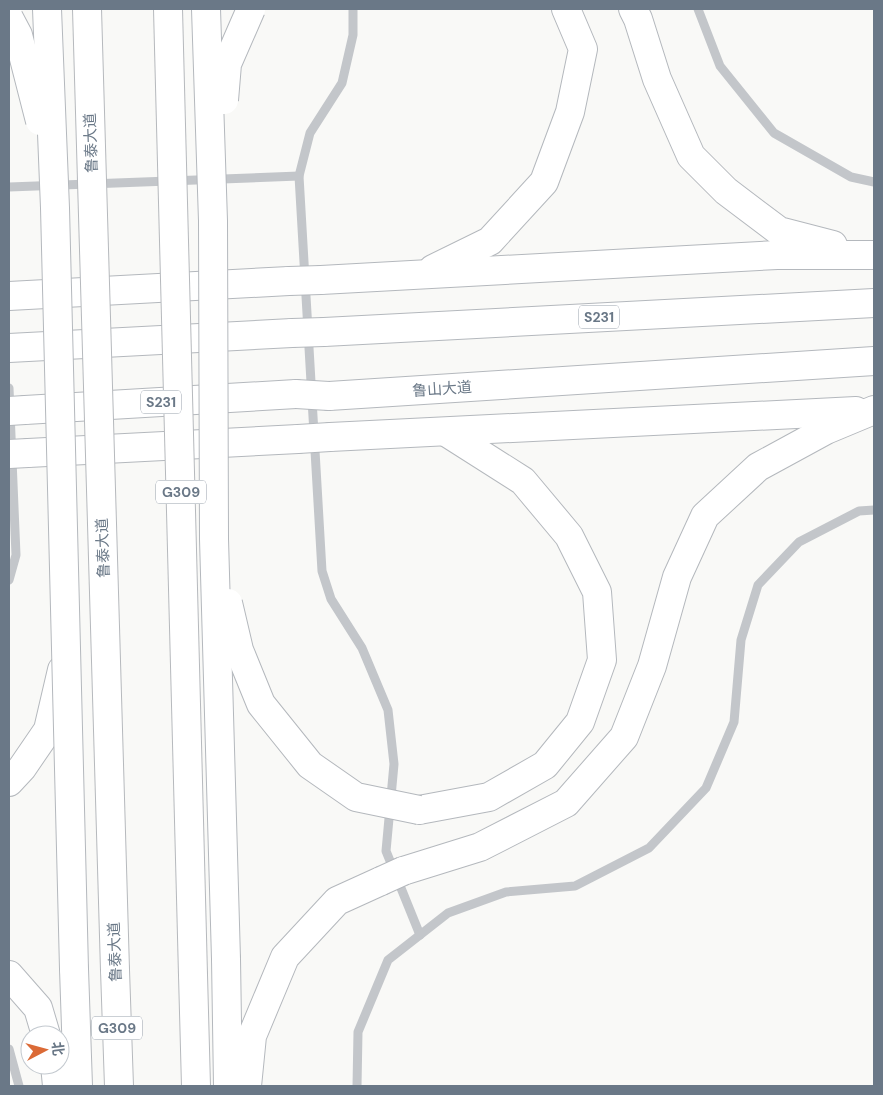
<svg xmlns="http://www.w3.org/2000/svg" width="883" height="1095" font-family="'DM Sans','Noto Sans SC',sans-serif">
<rect width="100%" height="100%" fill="#f9f9f7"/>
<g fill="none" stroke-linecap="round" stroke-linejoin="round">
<g stroke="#b4b8bd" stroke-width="30">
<g id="primary">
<polyline points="633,9 638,19 657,79 691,156 726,191 779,231 833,245"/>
<polyline points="433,269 490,241 544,182 570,112 583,49 566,9"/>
<polyline points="321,280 777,255 874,255"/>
<polyline points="9,296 289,281"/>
<polyline points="324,332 874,303"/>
<polyline points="9,348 292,333"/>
<polyline points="329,396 874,361"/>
<polyline points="25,410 296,394"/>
<polyline points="330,437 856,411"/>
<polyline points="28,453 298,439"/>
<polyline points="9,782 22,768 48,730 62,670"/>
<polyline points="419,810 489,797 545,765 580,722 602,660 597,592 569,536 523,481 446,432"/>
<polyline points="403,871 480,847 566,803 624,737 652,666 677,577 705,516 758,467 826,430 874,410"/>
<polyline points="226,959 228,1086"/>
<polyline points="74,969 78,1086"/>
<polyline points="9,975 38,1008 46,1035"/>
<polyline points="55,1065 57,1086"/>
<polyline points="247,1086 252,1036 285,957 337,901 381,881"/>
</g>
</g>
<g stroke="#b6b9bd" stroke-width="30">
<g id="trunk">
<polyline points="115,970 119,1086"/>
<polyline points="193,975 196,1086"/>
</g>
</g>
<g stroke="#c3c6ca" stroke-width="9">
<polyline points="353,9 353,35 342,83 310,133 299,176 322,571 331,599 362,648 388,710 394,764 386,851 420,935"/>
<polyline points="698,9 720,66 774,133 851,177 874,182"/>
<polyline points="9,187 299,176"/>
<polyline points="9,388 16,555 9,580"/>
<polyline points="9,1049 19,1086"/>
<polyline points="357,1086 358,1032 388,960 448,913 506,892 575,886 649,848 706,788 734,722 741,640 758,585 799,542 859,511 874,510"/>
</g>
<use href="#primary" stroke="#fff" stroke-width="28"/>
<use href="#trunk" stroke="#fff" stroke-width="28"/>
<g stroke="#b4b8bd" stroke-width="30" stroke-linecap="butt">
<g id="primary-bridge">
<polyline points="47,9 55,208 74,969"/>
<polyline points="206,9 213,221 214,539 226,959"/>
<polyline points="9,18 18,35 40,121"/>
<polyline points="224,100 227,64 251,9"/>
<polyline points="289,281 321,280"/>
<polyline points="292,333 324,332"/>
<polyline points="296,394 329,396"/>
<polyline points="9,411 25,410"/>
<polyline points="298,439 330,437"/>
<polyline points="9,454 28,453"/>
<polyline points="228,603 239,650 261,704 310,765 356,797 419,810"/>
<polyline points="381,881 403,871"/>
</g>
</g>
<g stroke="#b6b9bd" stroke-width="30" stroke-linecap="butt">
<g id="trunk-bridge">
<polyline points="87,9 115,970"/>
<polyline points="168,9 193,975"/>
</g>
</g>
<use href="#primary-bridge" stroke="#fff" stroke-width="28"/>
<use href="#trunk-bridge" stroke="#fff" stroke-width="28"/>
</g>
<g text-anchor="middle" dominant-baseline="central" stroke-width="5" stroke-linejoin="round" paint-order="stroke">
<g fill="#fff" stroke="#97a0ab" stroke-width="1">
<rect x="579" y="305.5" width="40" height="23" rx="4"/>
<rect x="141" y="390.5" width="40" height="23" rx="4"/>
<rect x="156" y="480.5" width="50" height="23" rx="4"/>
<rect x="92" y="1016.5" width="50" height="23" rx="4"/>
</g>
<g font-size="14" font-weight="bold" fill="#6a7887">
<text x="599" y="317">S231</text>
<text x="161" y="402">S231</text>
<text x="181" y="492">G309</text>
<text x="117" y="1028">G309</text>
</g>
<g font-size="15" fill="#6a7887" stroke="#fff">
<text transform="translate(91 143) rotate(-92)">鲁泰大道</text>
<text transform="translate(442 389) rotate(-4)">鲁山大道</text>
<text transform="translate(103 548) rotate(-92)">鲁泰大道</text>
<text transform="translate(115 952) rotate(-92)">鲁泰大道</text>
</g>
</g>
<rect width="883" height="1095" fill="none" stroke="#6a7887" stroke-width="20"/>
<g transform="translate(45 1050) rotate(84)"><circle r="24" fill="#ffffff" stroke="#c3c9cf"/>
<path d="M0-4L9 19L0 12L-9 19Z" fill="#db6a36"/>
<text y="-8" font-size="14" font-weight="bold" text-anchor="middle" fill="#6a7887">北</text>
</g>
</svg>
